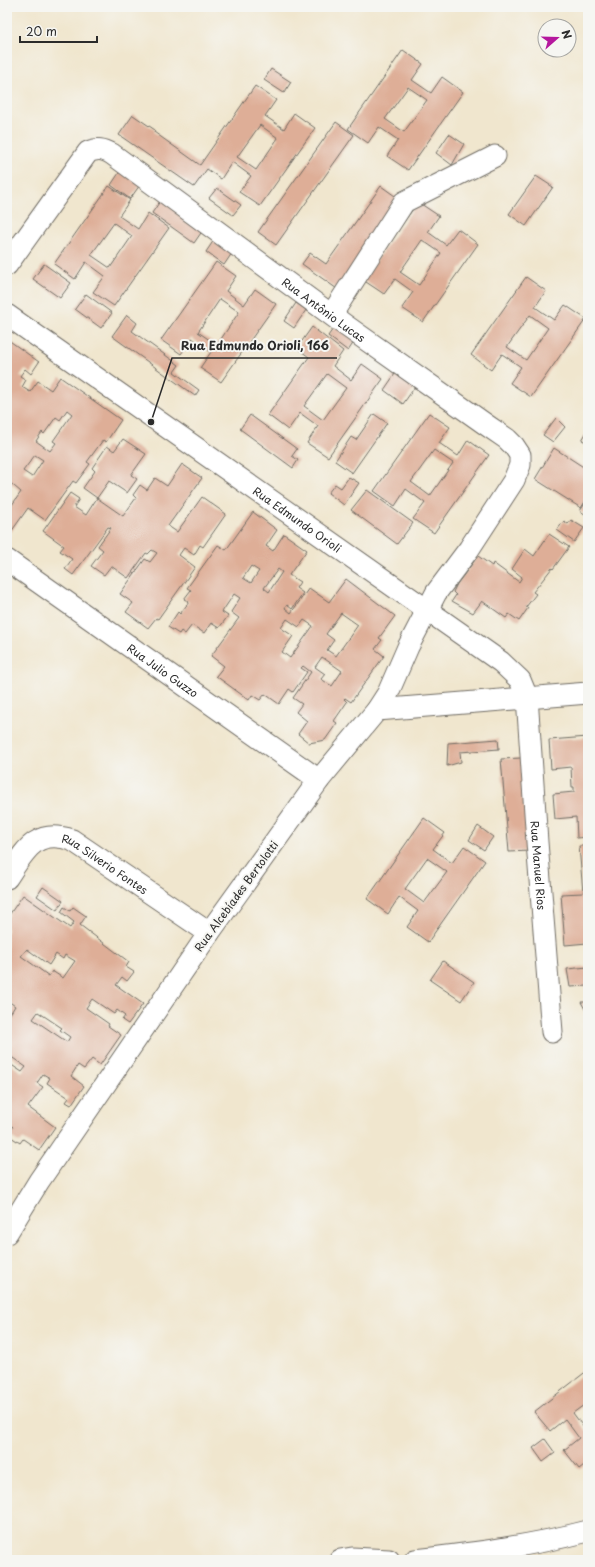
<svg xmlns="http://www.w3.org/2000/svg" width="595" height="1567" font-family="'Playpen Sans',sans-serif">
<rect width="100%" height="100%" fill="#f6f6f2"/>
<filter id="ink" filterUnits="userSpaceOnUse"><feTurbulence type="fractalNoise" baseFrequency=".025" numOctaves="2"/><feDisplacementMap in="SourceGraphic" scale="8" xChannelSelector="R" yChannelSelector="G"/><feConvolveMatrix kernelMatrix="1 2 1 2 8 2 1 2 1" color-interpolation-filters="sRGB"/></filter>
<filter id="wash" filterUnits="userSpaceOnUse"><feTurbulence type="fractalNoise" baseFrequency=".012" numOctaves="4" result="noise"/><feDisplacementMap in="SourceGraphic" scale="16" xChannelSelector="R" yChannelSelector="G"/><feGaussianBlur stdDeviation="0.9" result="paint"/><feColorMatrix in="noise" values="0 0 0 0 0 0 0 0 0 0 0 0 0 0 0 0 0 1.4 0 .05"/><feComposite in="paint" operator="in"/></filter>
<g filter="url(#wash)">
<rect width="100%" height="100%" fill="#f0e6ce"/>
<g id="blocks">
<g fill="#deae97" fill-rule="evenodd">
<path d="M403,50l20,14 -11,16 19,13 11,-16 21,15 -55,78 -21,-14 11,-16 -19,-13 -11,16 -20,-14zM408,87l19,13 -23,32 -19,-13z"/>
<polygon points="271,69 291,82 284,93 264,80"/>
<path d="M255,86l21,14 -11,16 19,13 10,-16 21,15 -55,78 -21,-14 12,-16 -19,-14 -11,17 -14,-10 -13,18 -75,-52 14,-20 22,15 -1,2 46,33zM260,125l18,13 -22,32 -19,-13z"/>
<polygon points="336,122 354,135 276,245 258,232"/>
<polygon points="449,134 464,144 452,165 436,153"/>
<polygon points="121,170 142,182 130,199 111,185"/>
<polygon points="536,176 553,187 526,226 509,214"/>
<path d="M109,186l21,14 -11,16 19,13 10,-16 21,15 -55,78 -21,-14 12,-16 -19,-14 -11,17 -21,-15zM114,223l18,13 -22,32 -19,-13z"/>
<polygon points="381,186 402,201 340,291 302,264 310,253 326,264"/>
<polygon points="217,188 241,205 233,215 209,198"/>
<polygon points="163,197 205,227 194,243 152,213"/>
<path d="M418,202l21,14 -11,16 18,13 12,-16 20,15 -55,78 -21,-14 11,-16 -18,-13 -11,15 -21,-14zM422,240l19,13 -22,32 -19,-13z"/>
<polygon points="216,237 234,250 224,265 206,252"/>
<path d="M216,262l20,14 -10,15 18,14 11,-16 21,15 -55,78 -21,-14 11,-16 -19,-14 -11,16 -20,-14zM220,299l19,13 -22,33 -19,-13z"/>
<polygon points="44,264 71,283 60,298 33,279"/>
<path d="M526,277l20,14 -11,16 19,13 11,-15 21,14 -55,78 -21,-14 11,-16 -19,-13 -11,16 -20,-15zM530,315l18,13 -22,32 -19,-13z"/>
<polygon points="86,294 112,313 101,328 75,309"/>
<polygon points="296,303 306,310 294,328 284,321"/>
<polygon points="127,315 137,323 132,331 179,365 174,372 199,390 195,396 112,336"/>
<polygon points="338,322 358,336 348,351 328,336"/>
<path d="M312,327l31,24 -10,15 18,14 11,-16 21,15 -55,78 -21,-14 11,-17 -18,-13 -12,17 -20,-15 41,-58 -12,-9zM327,374l19,14 -23,32 -19,-14z"/>
<path d="M7,339l32,23 -8,12 -6,-5 -5,7 6,4 -4,7 8,5 8,-11 13,9 9,-13 61,43 -15,22 -3,-2 -16,22 3,2 -14,19 -3,-2 -28,39 -17,-12 -17,24 -4,-3v-17l14,-20 -14,-12v-62l5,-7 -5,-4zM67,410l5,4 -19,27 3,2 -6,8 -14,-10 6,-9 2,2 12,-17 4,3zM35,455l8,5 -11,17 -9,-6z"/>
<polygon points="397,371 417,384 403,404 384,390"/>
<path d="M429,413l21,14 -11,16 19,13 10,-16 21,15 -55,78 -21,-14 12,-16 -19,-14 -11,17 -21,-15zM434,450l19,13 -23,33 -19,-14z"/>
<polygon points="374,414 387,423 352,473 335,461 351,437 356,440"/>
<polygon points="250,415 297,449 292,456 298,460 293,468 240,429"/>
<polygon points="556,418 565,427 553,442 543,435"/>
<polygon points="588,430 588,443 582,440"/>
<polygon points="123,439 146,454 131,475 137,479 127,493 109,481 97,498 123,516 136,498 133,495 140,485 147,490 155,478 167,486 182,464 202,478 168,526 177,532 202,497 226,514 203,547 200,545 194,555 184,548 179,555 195,567 158,619 156,618 148,628 126,612 133,603 120,594 145,559 150,562 157,553 152,550 148,554 146,553 128,578 111,566 104,575 91,566 103,550 98,546 111,528 108,527 73,575 65,569 72,559 60,551 64,546 43,531 70,493 79,499 74,507 86,515 97,498 83,488 95,471 92,468 107,446 114,451"/>
<polygon points="554,448 588,470 588,497 581,508 535,479"/>
<polygon points="349,477 359,483 344,505 328,493 335,484 341,488"/>
<polygon points="367,490 413,523 397,544 351,510"/>
<polygon points="588,499 588,516 580,511"/>
<path d="M253,512l24,18 -11,16 7,5 11,-17 23,16 -18,25 11,7 -4,6 7,5 -11,16 -5,-4 -2,3 6,5 18,-25 20,14 17,-23 49,37 -16,22 3,2 -7,9 9,7 -33,46 -6,-4 -1,1 3,3 -13,19 3,2 -12,17 -16,3 -11,-9 9,-13 -11,-9 6,-8 -9,-6 18,-26 -8,-6 -2,2 6,4 -14,20 -4,-3 -10,15 -14,-10 -5,6 -8,-5 -3,5 -33,-24 8,-10 -13,-10 28,-38 -8,-6 9,-14 -6,-4 -12,18 6,4 -9,12 -8,-5 -7,10 -12,-8 -7,9 -4,-3 -2,3 -11,-7 10,-15 2,2 9,-12 -5,-3 7,-9 -4,-2 31,-43 8,5zM251,566l8,5 -8,12 -8,-5zM278,569l4,3 -13,20 -5,-4zM341,613l17,12 -22,31 -9,-6 7,-10 -8,-6zM287,619l12,8 5,-7 9,6 -23,32 -8,-6 11,-16 -12,-8zM322,657l20,14 -10,15 -11,-7 4,-5 -10,-7z"/>
<polygon points="571,520 584,528 574,542 557,530 564,521 568,524"/>
<polygon points="549,534 569,547 553,569 552,568 533,592 536,594 526,607 528,608 519,621 509,614 506,618 482,601 473,613 452,601 456,595 453,592 457,584 478,556 492,566 493,563 519,582 522,577 512,569 525,549 534,556"/>
<polygon points="588,737 588,837 577,838 576,817 555,819 553,794 574,792 574,787 572,787 571,767 551,769 549,740"/>
<polygon points="498,739 499,749 460,752 461,762 447,766 448,743"/>
<polygon points="521,758 529,851 509,852 501,759"/>
<path d="M424,818l21,15 -12,16 19,14 12,-17 21,15 -57,81 -21,-15 11,-16 -19,-14 -11,17 -21,-15zM427,858l20,14 -23,31 -19,-14z"/>
<polygon points="478,826 493,837 484,850 469,840"/>
<polygon points="579,846 588,846 588,937 586,937 587,943 565,945 561,894 583,893"/>
<polygon points="43,887 63,901 57,910 37,896"/>
<path d="M23,895l47,33 4,-6 -13,-10 3,-5 6,4 3,-4 13,9 -6,9 49,37 -3,5 8,5 -7,9 -5,-4 -6,8 27,19 -15,20 -6,-4 3,-4 -8,-6 -3,4 -22,-15 -6,9 23,16 -1,2 13,9 -21,30 -8,-6 -8,10 -6,-4 -7,11 13,10 -13,19 -5,-3 3,-4 -22,-15 3,-5 -7,-4 -6,9 6,4 -15,20 27,20 -16,23 -16,-11 -3,4 -12,-8 5,-8 -6,-4v-61l15,10 4,-5 -19,-13v-42l3,2 5,-8 -8,-6v-82zM27,949l22,16 7,-11 7,5 2,-4 10,6 -12,17 -11,-7 -3,5 -28,-20zM38,1012l24,16 -2,2 10,7 -3,5 -34,-23z"/>
<polygon points="586,943 588,943 588,959 587,959"/>
<polygon points="443,961 474,982 461,1001 430,980"/>
<polygon points="588,967 588,986 570,987 567,969"/>
<polygon points="581,1002 588,1002 588,1017 586,1011"/>
<polygon points="588,1370 588,1402 573,1413 587,1432 588,1431 588,1462 579,1469 564,1450 579,1438 565,1419 550,1431 534,1412"/>
<polygon points="545,1439 555,1453 543,1462 533,1448"/>
</g>
</g>
</g>
<g filter="url(#ink)">
<use href="#blocks" fill-opacity="0" stroke="#706c64" stroke-width="1"/>
<g fill="none" stroke-linecap="round" stroke-linejoin="round">
<g stroke="#706c64" stroke-width="23">
<g id="minor">
<path id="s1" d="M7,265l81,-113c10,-4 15,-3 24,2l233,171 143,101 19,13 7,7 6,9v10l-6,15 -45,69 -33,44 -28,54 -20,46 -11,17 -58,70 -110,153 -170,248 -32,52"/>
<polyline points="332,314 404,202 495,156"/>
<path id="s2" d="M7,315l494,347 19,18 7,17 10,145 15,190"/>
<path id="s3" d="M7,560l312,220"/>
<polyline points="377,710 588,693"/>
<path id="s4" d="M7,878c18,-27 28,-50 65,-38l137,93"/>
<polyline points="340,1560 352,1558 389,1560"/>
<path d="M415,1560c58,-7 116,-14 173,-29"/>
</g>
</g>
<use href="#minor" stroke="#fff" stroke-width="21"/>
</g>
</g>
<g text-anchor="middle" dominant-baseline="central" stroke-width="4" stroke-linejoin="round" paint-order="stroke">
<g font-size="11" fill="#2b2b2b" stroke="#f6f6f2">
<text stroke="none"><textPath href="#s1" startOffset="427">Rua Antônio Lucas</textPath></text>
<text stroke="none"><textPath href="#s2" startOffset="355">Rua Edmundo Orioli</textPath></text>
<text stroke="none"><textPath href="#s3" startOffset="191">Rua Julio Guzzo</textPath></text>
<text stroke="none"><textPath href="#s4" startOffset="124">Rua Silverio Fontes</textPath></text>
<text stroke="none"><textPath href="#s2" startOffset="817">Rua Manuel Rios</textPath></text>
<text transform="translate(236 896) rotate(-54)">Rua Alcebíades Bertolotti</text>
</g>
</g>
<path fill="none" stroke="#2b2b2b" stroke-width="1.5" d="M151 422L172 358H337"/>
<circle fill="#2b2b2b" stroke="#f6f6f2" stroke-width="1.5" cx="151" cy="422" r="4"/>
<g font-size="12" text-anchor="middle" font-weight="bold" fill="#2b2b2b" stroke="#f6f6f2" stroke-width="4" stroke-linejoin="round" paint-order="stroke">
<text x="255" y="350">Rua Edmundo Orioli, 166</text>
</g>
<rect width="595" height="1567" fill="none" stroke="#f6f6f2" stroke-width="24"/>
<g transform="translate(557 38) rotate(70)"><circle r="19" fill="#f6f6f2" stroke="#a5a5a2"/>
<path d="M0-3L7 15L0 10L-7 15Z" fill="#b5179e"/>
<text y="-6" font-size="11" font-weight="bold" text-anchor="middle" fill="#2b2b2b">N</text>
</g>
<path d="M20 36v6h77v-6" fill="none" stroke="#2b2b2b" stroke-width="2"/>
<text x="26" y="36" font-size="12" fill="#2b2b2b" stroke="#f6f6f2" stroke-width="3" paint-order="stroke">20 m</text>
</svg>
